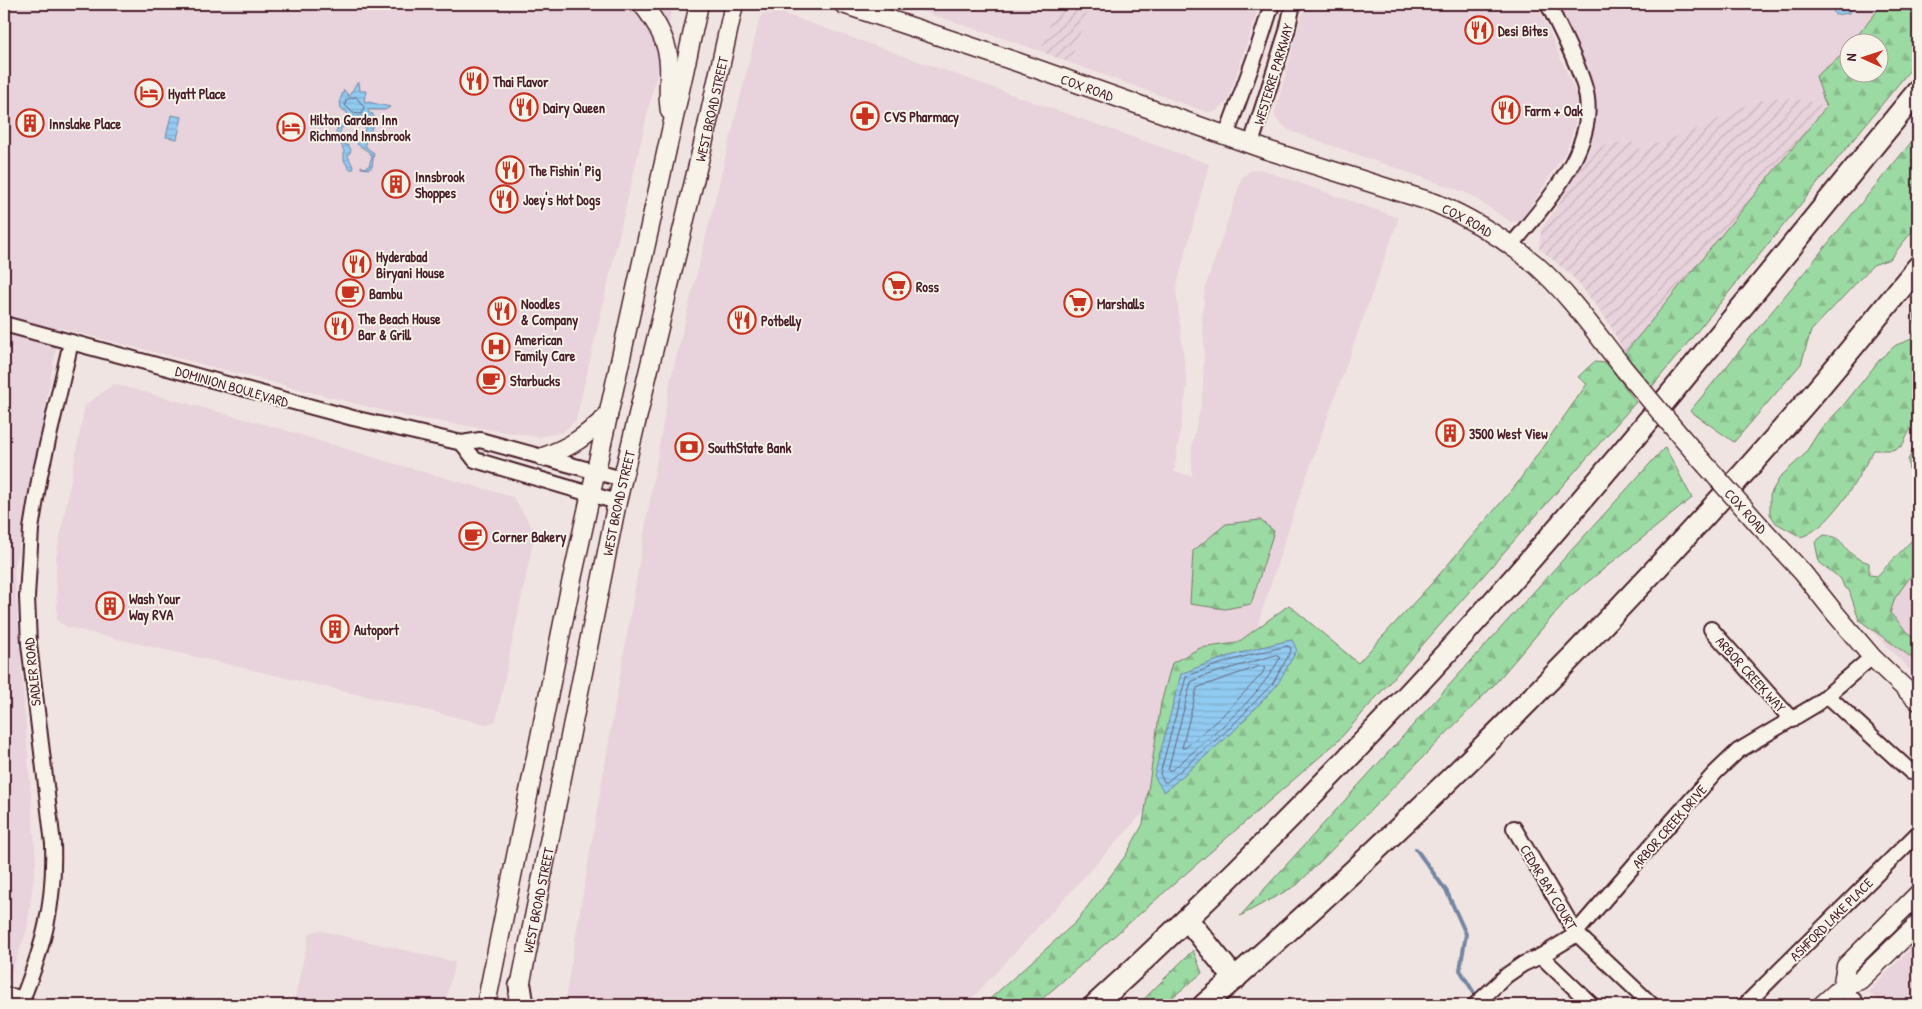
<svg xmlns="http://www.w3.org/2000/svg" width="1922" height="1009" font-family="'Patrick Hand',sans-serif">
<defs>
<pattern id="industrial-furrows" width="10" height="10" patternUnits="userSpaceOnUse" patternTransform="scale(1.25)"><rect width="10" height="10" fill="#e8d2db"/><path d="M-1 1l2-2M0 10L10 0M9 11l2-2" fill="none" stroke="#c8b4bc"/></pattern>
<pattern id="forest-firs" width="22" height="20" patternUnits="userSpaceOnUse" patternTransform="scale(1.25)"><rect width="22" height="20" fill="#9cdaa3"/><path d="M5 1l3.5 6h-7zM16 11l3.5 6h-7z" fill="#88bb8c"/></pattern>
<pattern id="water-rules" width="6" height="5" patternUnits="userSpaceOnUse" patternTransform="scale(1.25)"><rect width="6" height="5" fill="#91cbf1"/><path d="M0 2.5h6" fill="none" stroke="#7faecf"/></pattern>
</defs>
<rect width="100%" height="100%" fill="#f0e4e2"/>
<filter id="ink" filterUnits="userSpaceOnUse"><feTurbulence type="fractalNoise" baseFrequency=".02" numOctaves="2"/><feDisplacementMap in="SourceGraphic" scale="10" xChannelSelector="R" yChannelSelector="G"/><feConvolveMatrix kernelMatrix="1 2 1 2 8 2 1 2 1" color-interpolation-filters="sRGB"/></filter>
<g filter="url(#ink)">
<g fill="#e8d2db">
<polygon points="4,4 673,4 576,420 563,432 539,437 404,416 60,328 14,572 36,860 27,930 4,992"/>
<polygon points="901,4 1057,4 1040,51"/>
<polygon points="1090,4 1260,4 1227,102 1216,111 1207,112 1070,63"/>
<polygon points="1305,4 1537,4 1577,96 1577,114 1572,135 1565,153 1521,221 1511,222 1467,193 1290,131 1279,122 1274,116"/>
<polygon points="1554,4 1883,4 1852,42 1850,42 1849,46 1842,55 1816,76 1826,107 1794,98 1763,99 1753,101 1732,113 1687,133 1634,150 1631,141 1592,146 1594,119 1590,81 1565,21"/>
<polygon points="782,13 1209,164 1176,289 1187,386 1174,472 1192,476 1192,445 1201,405 1203,388 1204,342 1202,319 1205,288 1242,178 1250,171 1260,169 1399,218 1298,500 1226,723 966,1005 564,1005 670,382 759,21 762,14"/>
<polygon points="114,384 278,428 385,461 513,497 535,532 496,721 486,724 66,627 57,620 56,559 85,405"/>
<polygon points="1918,569 1918,678 1868,627"/>
<polygon points="318,930 455,962 445,1005 293,1005 309,934"/>
<polygon points="1918,941 1918,1005 1884,1005 1868,992"/>
</g>
<g fill="url(#industrial-furrows)">
<polygon points="1057,4 1090,4 1070,63 1040,51"/>
<polygon points="1783,97 1805,100 1826,107 1625,353 1607,320 1584,290 1570,274 1539,248 1541,230 1562,199 1570,181 1592,146 1632,141 1634,150 1687,133 1732,113 1753,101"/>
</g>
<g fill="url(#forest-firs)" stroke="#737c67" fill-rule="evenodd">
<polygon points="1883,4 1918,4 1918,60 1651,388 1625,353 1826,107 1816,76 1842,55 1849,46 1850,72 1880,72 1880,42 1852,42"/>
<polygon points="1918,134 1918,224 1890,259 1873,265 1811,331 1801,364 1734,442 1690,411"/>
<path d="M1918,309v105l-16,32 -10,4h-18c-17,28 -40,76 -73,87l-25,-14 -6,-9v-19l10,-18 24,-22 16,-25 22,-23 39,-49 15,-13 16,-6 4,-10 -2,-17z"/>
<path d="M1594,362l13,1 29,39 -298,339 -303,264h-52l93,-83 50,-67 17,-31 18,-121 11,-40 28,-15 37,-5 52,-38 69,58 74,-80 84,-98 71,-101 -9,-7zM1292,640l-15,45 -43,46 -70,61 17,-118c36,-15 73,-26 111,-34z"/>
<polygon points="1918,441 1918,476 1909,469 1908,460"/>
<polygon points="1665,447 1692,498 1569,597 1493,686 1297,885 1240,916"/>
<polygon points="1260,520 1274,531 1251,604 1225,609 1190,604 1193,551 1226,524"/>
<path d="M1918,534v32l-23,32 -5,15 28,30v19l-59,-42 -10,-30 -5,-3 -3,-8 -22,-17 -4,-20 9,-7c20,2 17,11 30,21 4,3 10,5 15,7v12l8,1z"/>
<polygon points="1193,950 1202,973 1163,1005 1138,1005"/>
</g>
<g fill="url(#water-rules)" stroke="#7586a2">
<polygon points="1830,4 1854,4 1849,13 1835,15"/>
<path d="M359,82l1,9h6l-2,10 26,6 -5,3h-17l1,3 4,1v2l3,2 -11,26 2,4 7,5 -2,14 -3,2 -8,-1v-2l3,2 5,-2 3,-10 -3,-4 -12,-8c2,-6 8,-8 8,-16l-6,-5 -2,-6 -3,2v4l-13,5 -2,8 3,7 7,3 2,4 -3,6 6,13h-5l-5,-9v-9l-8,-18 2,-7 9,-4 1,-6 -1,-4 -6,-3 -1,-9 4,-10 5,6 7,-12z"/>
<polygon points="171,115 182,117 177,139 166,137"/>
<path d="M1292,640l5,10 -20,35 -43,46 -70,61 -10,-16 27,-102c36,-15 73,-26 111,-34z"/>
</g>
<g fill="none" stroke-linecap="round" stroke-linejoin="round">
<g stroke="#66647a" stroke-width="1">
<polygon points="356,97 364,107 362,114 353,113 345,105 346,100"/>
<path d="M1287,646l3,1 1,4 -18,32 -42,44 -64,55h-3l-4,-8 26,-97c31,-14 67,-23 101,-31z"/>
<path d="M1277,655l3,3c-25,45 -69,78 -108,112h-4l23,-88 13,-6z"/>
<polygon points="1261,666 1265,668 1262,674 1221,717 1185,748 1182,748 1197,688"/>
</g>
<polyline stroke="#7586a2" stroke-width="4" points="1416,849 1447,892 1466,934 1460,970 1474,993"/>
<g stroke="#4a1f2b" stroke-width="18">
<g id="minor">
<polyline points="1226,136 1257,51 1272,4"/>
<polyline points="1251,144 1287,31 1293,4"/>
<path d="M1511,246c33,-41 92,-103 73,-161 -8,-26 -22,-52 -34,-77l-3,-4"/>
<polyline points="4,324 353,418 462,443 480,440 622,479"/>
<polyline points="462,443 475,460 617,502"/>
<polyline points="1711,629 1792,720"/>
<polyline points="1828,696 1911,772"/>
<polyline points="1514,828 1576,933 1652,1005"/>
<polyline points="1541,956 1592,1005"/>
<polyline points="1842,987 1858,1005"/>
<polyline points="4,995 16,997 28,1005"/>
<path d="M22,1000c22,-55 33,-96 31,-156l-24,-200 -2,-47 4,-68 9,-54 31,-133"/>
<polyline points="1475,1005 1507,975 1523,964 1541,956 1572,937 1674,819 1715,773 1738,751 1817,704 1872,657"/>
<polyline points="1745,1005 1918,833"/>
</g>
</g>
<g stroke="#4a1f2b" stroke-width="21">
<g id="major">
<path d="M642,4c14,17 26,37 27,60 1,16 -2,31 1,47"/>
<path id="s1" d="M843,4l174,58 250,88 168,53c36,15 71,37 101,62 34,30 61,70 89,105"/>
<polyline points="1682,438 1704,463"/>
<path d="M543,457c29,-10 42,-21 65,-41"/>
<polyline points="1760,526 1803,573 1834,612 1872,657 1918,701"/>
<polyline points="1842,987 1846,966 1918,894"/>
<path id="s2" d="M518,997l99,-495 87,-362 30,-136"/>
<polyline points="486,1005 570,588 699,4"/>
<polyline points="1822,1005 1842,987 1860,980 1918,924"/>
</g>
</g>
<g stroke="#4a1f2b" stroke-width="25">
<g id="highway">
<polyline points="1187,919 1235,979"/>
<polyline points="520,986 523,1005"/>
<path d="M1095,1005c139,-127 270,-261 396,-401 148,-166 286,-341 427,-513"/>
<path d="M1204,1005c214,-185 413,-386 599,-599 39,-45 77,-93 115,-139"/>
</g>
</g>
<use href="#minor" stroke="#f7f3e8" stroke-width="14"/>
<use href="#major" stroke="#f7f3e8" stroke-width="18"/>
<use href="#highway" stroke="#f7f3e8" stroke-width="21"/>
<g stroke="#4a1f2b" stroke-width="21" stroke-linecap="butt">
<g id="major-bridge">
<polyline points="1625,370 1682,438"/>
<polyline points="1704,463 1760,526"/>
</g>
</g>
<use href="#major-bridge" stroke="#f7f3e8" stroke-width="18"/>
</g>
</g>
<defs>
<g id="restaurant-ring" transform="scale(1.4375)"><circle r="9.5" fill="#f7f3e8" stroke="#c8321e" stroke-width="1.5"/><path d="M-5-6h1v4h1v-4h1v4h1v-4h1v5L-1.5 .5V6h-2V.5L-5-1ZM5-6V6H3V1.5H1.5Q1.5-4 5-6Z" fill="#c8321e"/></g>
<g id="hotel-ring" transform="scale(1.4375)"><circle r="9.5" fill="#f7f3e8" stroke="#c8321e" stroke-width="1.5"/><path d="M-6-4.5h1.5V1H6V5H4.5V3h-9V5H-6ZM-4 0a1.8 1.8 0 1 1 3.6 0ZM.5 0V-2.5h3Q6-2.5 6 0Z" fill="#c8321e"/></g>
<g id="pharmacy-ring" transform="scale(1.4375)"><circle r="9.5" fill="#f7f3e8" stroke="#c8321e" stroke-width="1.5"/><path d="M-2-6h4v4h4v4h-4v4h-4v-4h-4v-4h4Z" fill="#c8321e"/></g>
<g id="building-ring" transform="scale(1.4375)"><circle r="9.5" fill="#f7f3e8" stroke="#c8321e" stroke-width="1.5"/><path d="M-4-6H4V6H1V3H-1V6H-4ZM-2.5-4.3h1.7v1.8h-1.7ZM.8-4.3h1.7v1.8H.8ZM-2.5-1h1.7V.8h-1.7ZM.8-1h1.7V.8H.8Z" fill="#c8321e"/></g>
<g id="supermarket-ring" transform="scale(1.4375)"><circle r="9.5" fill="#f7f3e8" stroke="#c8321e" stroke-width="1.5"/><path d="M-6-5.5h2.5l.6 2H6L4.5 2H-2.5L-4.4-4H-6ZM-1.5 3.2a1.3 1.3 0 1 0 .1 0ZM3 3.2a1.3 1.3 0 1 0 .1 0Z" fill="#c8321e"/></g>
<g id="cafe-ring" transform="scale(1.4375)"><circle r="9.5" fill="#f7f3e8" stroke="#c8321e" stroke-width="1.5"/><path d="M-5.5-4.5H6V0H3Q3 3.5 0 3.5H-2.5Q-5.5 3.5-5.5 0ZM3-3.2v2h1.7v-2ZM-6 4.5H4V6H-6Z" fill="#c8321e"/></g>
<g id="hospital-ring" transform="scale(1.4375)"><circle r="9.5" fill="#f7f3e8" stroke="#c8321e" stroke-width="1.5"/><path d="M-5-5h3v3.5h4V-5h3V5h-3V1.5h-4V5h-3Z" fill="#c8321e"/></g>
<g id="bank-ring" transform="scale(1.4375)"><circle r="9.5" fill="#f7f3e8" stroke="#c8321e" stroke-width="1.5"/><path d="M-6-4H6V4H-6ZM0-2.3a2.3 2.3 0 1 0 0 4.6a2.3 2.3 0 1 0 0-4.6Z" fill="#c8321e"/></g>
</defs>
<g fill-rule="evenodd">
<use href="#restaurant-ring" x="1479" y="30"/>
<use href="#restaurant-ring" x="474" y="81"/>
<use href="#hotel-ring" x="149" y="93"/>
<use href="#restaurant-ring" x="524" y="107"/>
<use href="#restaurant-ring" x="1506" y="110"/>
<use href="#pharmacy-ring" x="865" y="116"/>
<use href="#building-ring" x="30" y="123"/>
<use href="#hotel-ring" x="291" y="127"/>
<use href="#restaurant-ring" x="510" y="170"/>
<use href="#building-ring" x="396" y="184"/>
<use href="#restaurant-ring" x="504" y="199"/>
<use href="#restaurant-ring" x="357" y="264"/>
<use href="#supermarket-ring" x="897" y="286"/>
<use href="#cafe-ring" x="350" y="293"/>
<use href="#supermarket-ring" x="1078" y="303"/>
<use href="#restaurant-ring" x="502" y="311"/>
<use href="#restaurant-ring" x="742" y="320"/>
<use href="#restaurant-ring" x="339" y="326"/>
<use href="#hospital-ring" x="496" y="347"/>
<use href="#cafe-ring" x="491" y="380"/>
<use href="#building-ring" x="1450" y="433"/>
<use href="#bank-ring" x="689" y="447"/>
<use href="#cafe-ring" x="473" y="536"/>
<use href="#building-ring" x="110" y="606"/>
<use href="#building-ring" x="335" y="629"/>
</g>
<g text-anchor="middle" dominant-baseline="central" stroke-width="4" stroke-linejoin="round" paint-order="stroke">
<g font-size="14" font-weight="bold" fill="#4a1f2b" stroke="#f7f3e8" text-anchor="start">
<text x="1498" y="30">Desi Bites</text>
<text x="493" y="81">Thai Flavor</text>
<text x="168" y="93">Hyatt Place</text>
<text x="543" y="107">Dairy Queen</text>
<text x="1525" y="110">Farm + Oak</text>
<text x="884" y="116">CVS Pharmacy</text>
<text x="310" y="119">Hilton Garden Inn<tspan x="310" dy="16">Richmond Innsbrook</tspan></text>
<text x="49" y="123">Innslake Place</text>
<text x="529" y="170">The Fishin' Pig</text>
<text x="415" y="176">Innsbrook<tspan x="415" dy="16">Shoppes</tspan></text>
<text x="523" y="199">Joey's Hot Dogs</text>
<text x="376" y="256">Hyderabad<tspan x="376" dy="16">Biryani House</tspan></text>
<text x="916" y="286">Ross</text>
<text x="369" y="293">Bambu</text>
<text x="521" y="303">Noodles<tspan x="521" dy="16">&amp; Company</tspan></text>
<text x="1097" y="303">Marshalls</text>
<text x="358" y="318">The Beach House<tspan x="358" dy="16">Bar &amp; Grill</tspan></text>
<text x="761" y="320">Potbelly</text>
<text x="515" y="339">American<tspan x="515" dy="16">Family Care</tspan></text>
<text x="510" y="380">Starbucks</text>
<text x="1469" y="433">3500 West View</text>
<text x="708" y="447">SouthState Bank</text>
<text x="492" y="536">Corner Bakery</text>
<text x="129" y="598">Wash Your<tspan x="129" dy="16">Way RVA</tspan></text>
<text x="354" y="629">Autoport</text>
</g>
<g font-size="14" fill="#4a1f2b" stroke="#f7f3e8">
<text transform="translate(1273 74) rotate(-73)">WESTERRE PARKWAY</text>
<text stroke="none"><textPath href="#s1" startOffset="258">COX ROAD</textPath></text>
<text stroke="none"><textPath href="#s2" startOffset="909">WEST BROAD STREET</textPath></text>
<text stroke="none"><textPath href="#s1" startOffset="661">COX ROAD</textPath></text>
<text transform="translate(232 386) rotate(16)">DOMINION BOULEVARD</text>
<text stroke="none"><textPath href="#s2" startOffset="504">WEST BROAD STREET</textPath></text>
<text transform="translate(1746 511) rotate(48)">COX ROAD</text>
<text transform="translate(32 672) rotate(-96)">SADLER ROAD</text>
<text transform="translate(1751 674) rotate(48)">ARBOR CREEK WAY</text>
<text transform="translate(1669 826) rotate(-49)">ARBOR CREEK DRIVE</text>
<text transform="translate(1549 887) rotate(59)">CEDAR BAY COURT</text>
<text stroke="none"><textPath href="#s2" startOffset="99">WEST BROAD STREET</textPath></text>
<text transform="translate(1831 919) rotate(-45)">ASHFORD LAKE PLACE</text>
</g>
</g>
<rect width="1922" height="1009" fill="none" stroke="#f7f3e8" stroke-width="20"/>
<rect x="10" y="10" width="1902" height="989" fill="none" stroke="#4a1f2b" stroke-width="2" filter="url(#ink)"/>
<g transform="translate(1864 58) rotate(273)"><circle r="24" fill="#f7f3e8" stroke="#b29e9c"/>
<path d="M0-4L9 19L0 12L-9 19Z" fill="#c8321e"/>
<text y="-8" font-size="14" font-weight="bold" text-anchor="middle" fill="#4a1f2b">N</text>
</g>
</svg>
